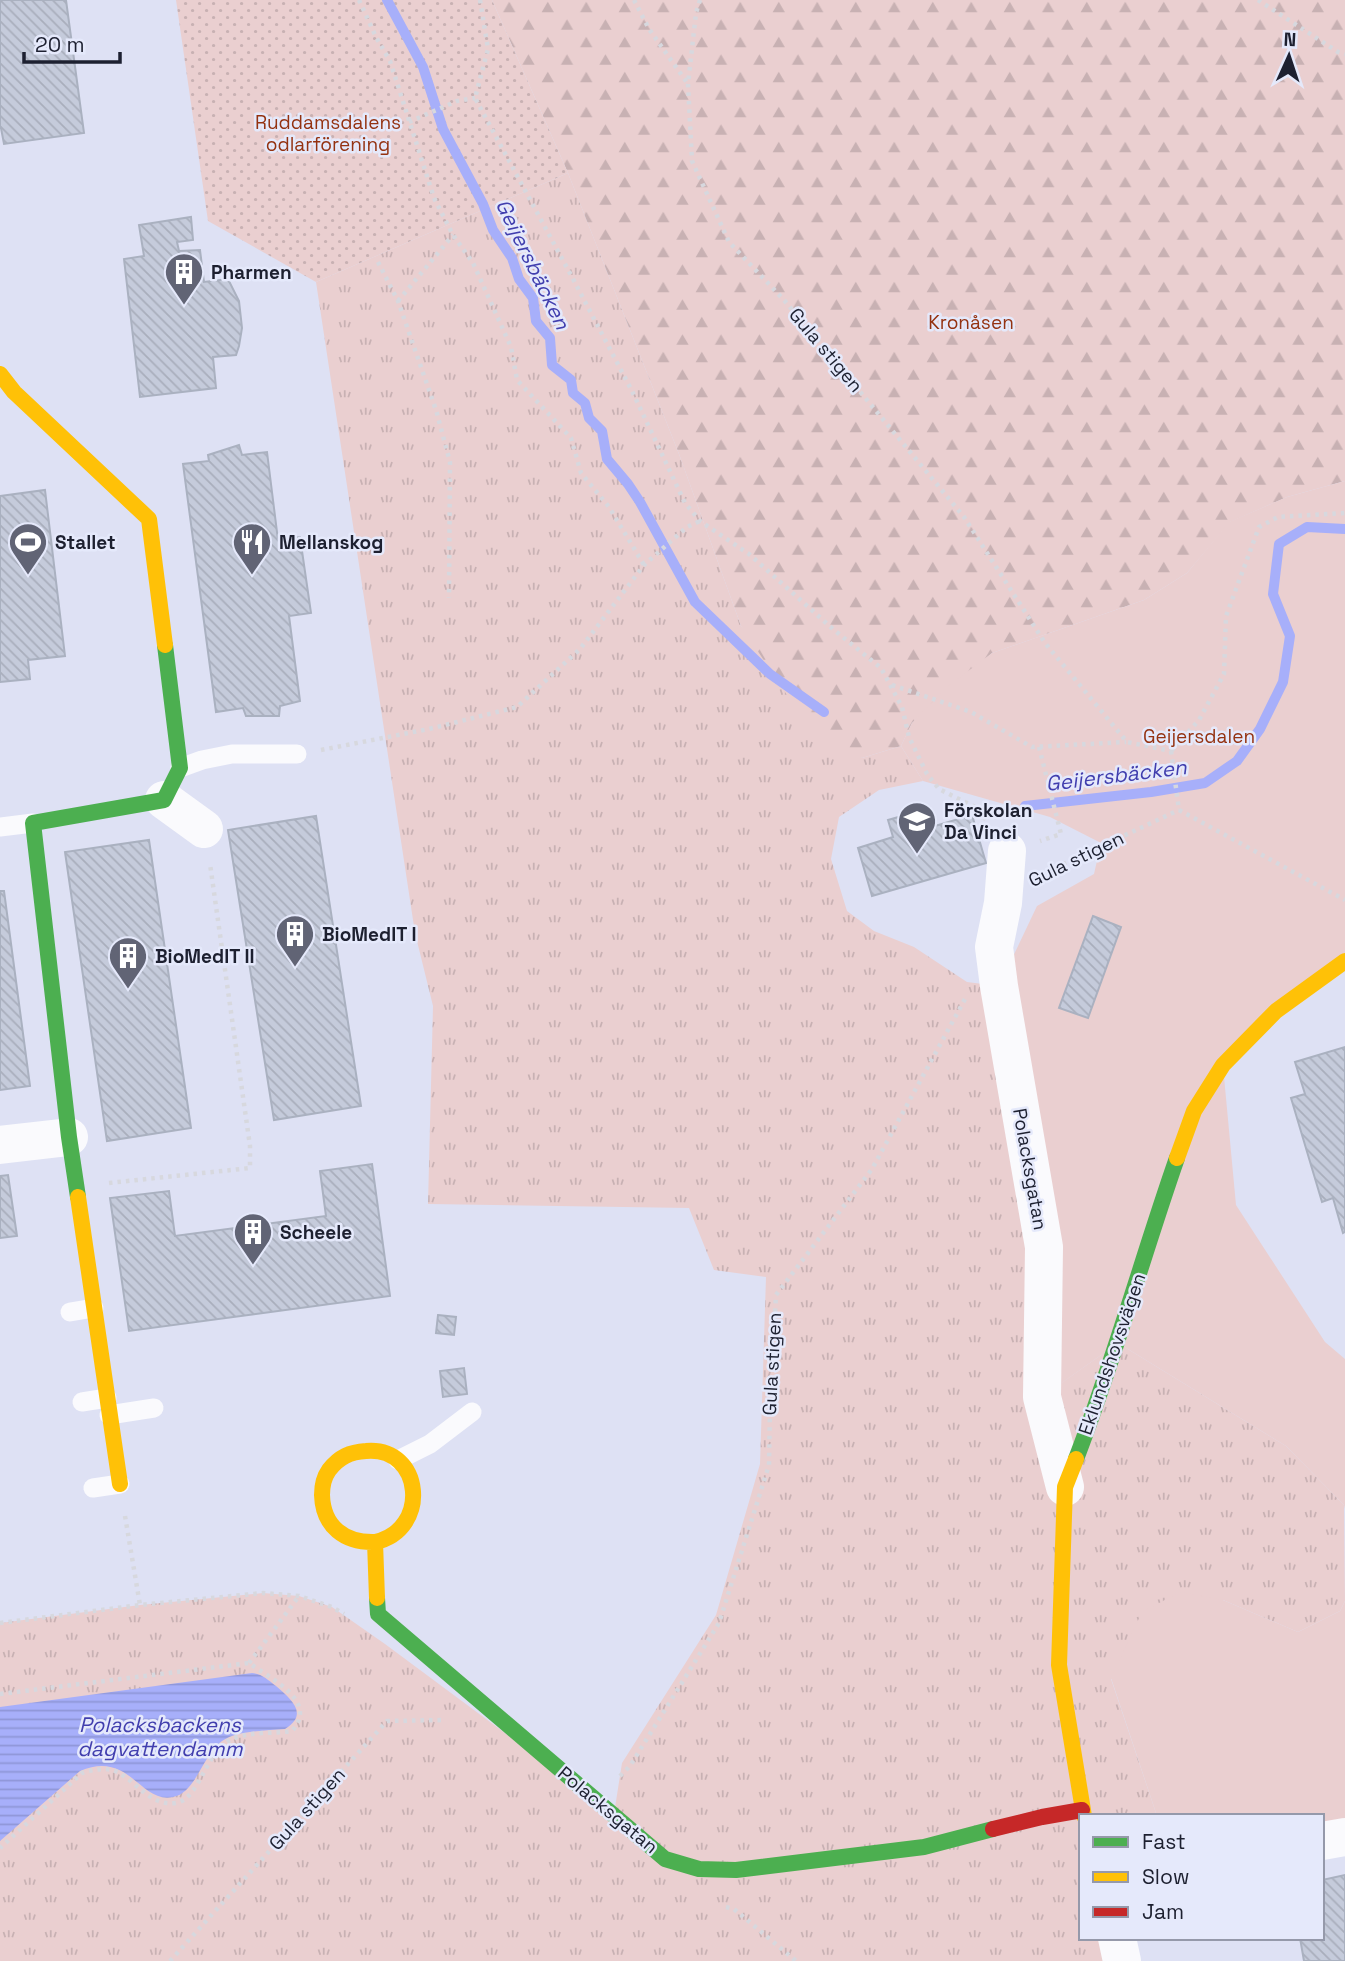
<svg xmlns="http://www.w3.org/2000/svg" width="1345" height="1961" font-family="'Space Grotesk',sans-serif">
<defs>
<pattern id="grass-tufts" width="24" height="20" patternUnits="userSpaceOnUse" patternTransform="scale(1.75)"><rect width="24" height="20" fill="#eacfd0"/><path d="M3 7l-1-3M5 7V3M7 7l1-3M15 17l-1-3M17 17v-4M19 17l1-3" fill="none" stroke="#c8b1b3"/></pattern>
<pattern id="forest-firs" width="22" height="20" patternUnits="userSpaceOnUse" patternTransform="scale(1.75)"><rect width="22" height="20" fill="#eacfd0"/><path d="M5 1l3.5 6h-7zM16 11l3.5 6h-7z" fill="#c8b1b3"/></pattern>
<pattern id="garden-dots" width="8" height="8" patternUnits="userSpaceOnUse" patternTransform="scale(1.75)"><rect width="8" height="8" fill="#eacfd0"/><path d="M2 2h.1M6 6h.1" fill="none" stroke="#c8b1b3" stroke-width="1.8" stroke-linecap="round"/></pattern>
<pattern id="water-rules" width="6" height="5" patternUnits="userSpaceOnUse" patternTransform="scale(1.75)"><rect width="6" height="5" fill="#a7affa"/><path d="M0 2.5h6" fill="none" stroke="#8f96d7"/></pattern>
<pattern id="building-back-hatch" width="6" height="6" patternUnits="userSpaceOnUse" patternTransform="scale(1.75)"><rect width="6" height="6" fill="#c5cbdb"/><path d="M-1 5l2 2M0 0l6 6M5-1l2 2" fill="none" stroke="#a9aebc"/></pattern>
</defs>
<rect width="100%" height="100%" fill="#dee1f4"/>
<polygon fill="url(#grass-tufts)" points="568,173 679,454 741,626 862,758 901,746 923,781 879,790 839,817 831,859 847,911 874,931 914,947 967,982 999,986 1043,1396 1118,1343 1286,1446 1344,1505 1345,1601 1340,1611 1298,1632 1223,1600 1111,1679 1157,1816 1081,1816 1081,1938 1117,1938 1122,1961 0,1961 0,1623 140,1605 263,1593 299,1596 332,1607 385,1644 614,1814 622,1763 716,1615 760,1464 766,1277 714,1270 689,1208 428,1204 433,1006 415,933 316,282"/>
<polygon fill="url(#forest-firs)" points="492,0 1345,0 1345,481 1287,497 1230,522 1187,573 1144,600 992,653 912,723 901,746 862,758 809,728 741,626 679,454 568,173"/>
<g fill="#eacfd0">
<polygon points="1345,481 1345,961 1223,1066 1236,1205 1325,1342 1345,1359 1345,1509 1344,1505 1286,1446 1118,1343 1042,1397 999,986 1037,906 1094,874 1101,843 1050,817 923,781 901,746 912,723 947,687 992,653 1144,600 1187,573 1229,522 1287,497"/>
<polygon points="1180,1592 1223,1600 1298,1632 1340,1611 1345,1601 1345,1855 1322,1859 1322,1816 1157,1816 1111,1678 1142,1612"/>
</g>
<polygon fill="url(#garden-dots)" points="176,0 492,0 568,173 316,282 208,221"/>
<path fill="url(#water-rules)" d="M252,1673c10,1 16,7 24,13 14,12 34,28 9,43 -19,2 -47,1 -63,12 -19,13 -26,52 -49,56 -33,7 -43,-47 -93,-26l-80,70v-134z"/>
<g fill="none" stroke-linecap="round" stroke-linejoin="round">
<g stroke="#a7affa" stroke-width="10">
<polyline points="387,0 423,67 443,129 483,204 493,230 512,258 519,279 533,298 536,321 550,338 552,365 571,380 573,393 585,403 589,418 602,431 607,459 628,484 640,502 695,602 770,674 824,712"/>
<polyline points="1025,806 1151,792 1205,783 1237,761 1260,729 1283,682 1290,636 1273,594 1279,544 1307,527 1345,529"/>
</g>
</g>
<g fill="url(#building-back-hatch)" stroke="#aab1c0" stroke-width="2">
<polygon points="0,0 66,0 84,133 4,144 1,128 0,128"/>
<polygon points="191,217 193,240 177,242 179,251 200,250 204,282 228,279 239,301 242,328 239,346 236,355 213,357 216,388 140,397 124,259 144,256 139,225"/>
<polygon points="239,445 242,455 267,452 278,540 300,537 311,613 289,616 300,701 280,706 279,716 246,716 243,708 216,712 183,464 209,461 208,455"/>
<polygon points="45,490 65,656 28,660 30,679 0,682 0,496"/>
<polygon points="930,808 935,826 972,815 986,863 872,896 858,848 893,837 888,820"/>
<polygon points="316,816 361,1106 274,1120 228,830"/>
<polygon points="149,840 191,1128 107,1141 65,852"/>
<polygon points="0,891 4,891 30,1086 0,1090"/>
<polygon points="1093,916 1121,927 1088,1018 1059,1008"/>
<polygon points="1345,1047 1345,1232 1343,1233 1333,1198 1322,1202 1291,1098 1305,1094 1295,1062"/>
<polygon points="372,1164 390,1296 129,1331 110,1198 169,1191 175,1236 326,1216 320,1171"/>
<polygon points="8,1175 17,1236 0,1238 0,1176"/>
<polygon points="438,1315 456,1317 454,1335 436,1333"/>
<polygon points="464,1368 467,1394 443,1397 440,1371"/>
<polygon points="1345,1875 1345,1961 1304,1961 1300,1938 1322,1938 1322,1880"/>
</g>
<g fill="none" stroke-linecap="round" stroke-linejoin="round">
<g stroke="#d7d8de" stroke-width="4.5" stroke-dasharray="3.5 5" stroke-linecap="butt">
<polyline points="359,0 376,37 390,61 434,198 453,235 473,263 511,347 517,380 571,438 581,473 609,507 644,565"/>
<polyline points="480,0 488,49 475,98 572,277 632,391 685,503 700,521 749,554 834,630 881,668 902,707 909,737 927,774 939,789 979,809 988,823"/>
<polyline points="634,0 649,29 688,84"/>
<polyline points="700,0 696,13 688,84 692,161 729,242 784,300 964,517 1045,643 1127,742 1171,751"/>
<polyline points="1258,0 1338,52 1345,54"/>
<polyline points="409,122 457,101 475,98"/>
<polyline points="378,262 398,301 436,410 450,462 449,598"/>
<polyline points="398,301 453,235"/>
<polyline points="892,685 971,712 1032,747 1126,742"/>
<polyline points="1039,747 1061,834 1040,841"/>
<polyline points="321,750 429,729 517,707 580,649 644,565 687,527 700,521"/>
<polyline points="1171,751 1199,720 1224,674 1226,616 1259,527 1278,517 1345,513"/>
<polyline points="1171,751 1179,810"/>
<polyline points="1179,810 1345,900"/>
<polyline points="1040,875 1179,810"/>
<polyline points="109,1183 250,1168 250,1146 210,864"/>
<polyline points="125,1516 140,1605"/>
<polyline points="0,1623 140,1605 263,1593 299,1596 332,1607 344,1614"/>
<polyline points="249,1663 299,1596"/>
<path d="M0,1694l249,-31c22,16 70,38 43,68 -20,3 -46,0 -64,10 -22,12 -29,58 -52,62 -26,4 -40,-23 -61,-32 -10,-4 -23,-1 -33,2l-82,75"/>
<polyline points="620,1776 630,1766 719,1623 769,1465 770,1406 776,1295 872,1169 965,999"/>
<polyline points="726,1907 734,1909 796,1961"/>
<polyline points="170,1961 387,1721 445,1720"/>
</g>
<g stroke="#fafafd" stroke-width="19">
<polyline points="180,768 202,760 232,754 297,754"/>
<polyline points="0,827 33,823"/>
<polyline points="70,1312 94,1308"/>
<polyline points="82,1402 107,1398"/>
<polyline points="109,1415 154,1408"/>
<polyline points="398,1460 430,1444 472,1412"/>
<polyline points="93,1488 120,1484"/>
</g>
<g stroke="#fafafd" stroke-width="38">
<polyline points="164,800 204,829"/>
<polyline points="1007,851 1003,903 994,947 999,986 1044,1247 1042,1397 1065,1487"/>
<polyline points="0,1145 69,1137"/>
<polyline points="1322,1841 1345,1837"/>
<polyline points="1117,1938 1122,1961"/>
</g>
<g stroke="#4caf50" stroke-width="16">
<polyline points="78,1197 69,1137 33,823 164,800 180,768 165,645"/>
<path d="M1076,1459c38,-98 66,-201 101,-301"/>
<polyline points="377,1598 378,1614 665,1859 699,1869 736,1870 924,1847 993,1829"/>
</g>
<g stroke="#ffc107" stroke-width="16">
<polyline points="0,374 14,392 149,519 165,645"/>
<polyline points="1177,1158 1194,1111 1223,1065 1276,1011 1345,961"/>
<polyline points="78,1197 120,1484"/>
<polyline points="1076,1459 1065,1487 1059,1665 1084,1816"/>
<path d="M375,1542c56,-12 48,-96 -9,-91 -16,1 -27,6 -37,19 -5,7 -7,17 -7,25 1,32 23,48 53,47l2,56"/>
</g>
<polyline stroke="#c62828" stroke-width="16" points="993,1829 1042,1817 1082,1810"/>
</g>
<defs>
<g id="building-pin" transform="scale(2.0125)"><path d="M0 17L-7.5 6A9.5 9.5 0 1 1 7.5 6Z" fill="#616475" stroke="#e5e9fb"/><path d="M-4-6H4V6H1V3H-1V6H-4ZM-2.5-4.3h1.7v1.8h-1.7ZM.8-4.3h1.7v1.8H.8ZM-2.5-1h1.7V.8h-1.7ZM.8-1h1.7V.8H.8Z" fill="#fff"/></g>
<g id="stadium-pin" transform="scale(2.0125)"><path d="M0 17L-7.5 6A9.5 9.5 0 1 1 7.5 6Z" fill="#616475" stroke="#e5e9fb"/><path d="M0-5a6.5 5 0 1 0 0 10a6.5 5 0 1 0 0-10ZM-3.5-1.8h7v3.6h-7Z" fill="#fff"/></g>
<g id="restaurant-pin" transform="scale(2.0125)"><path d="M0 17L-7.5 6A9.5 9.5 0 1 1 7.5 6Z" fill="#616475" stroke="#e5e9fb"/><path d="M-5-6h1v4h1v-4h1v4h1v-4h1v5L-1.5 .5V6h-2V.5L-5-1ZM5-6V6H3V1.5H1.5Q1.5-4 5-6Z" fill="#fff"/></g>
<g id="school-pin" transform="scale(2.0125)"><path d="M0 17L-7.5 6A9.5 9.5 0 1 1 7.5 6Z" fill="#616475" stroke="#e5e9fb"/><path d="M0-5L7-2L0 1L-7-2ZM-4 1L0 2.5L4 1V4Q0 6-4 4Z" fill="#fff"/></g>
</defs>
<g fill-rule="evenodd">
<use href="#building-pin" x="184" y="272"/>
<use href="#stadium-pin" x="28" y="542"/>
<use href="#restaurant-pin" x="252" y="542"/>
<use href="#school-pin" x="917" y="821"/>
<use href="#building-pin" x="295" y="934"/>
<use href="#building-pin" x="128" y="956"/>
<use href="#building-pin" x="253" y="1232"/>
</g>
<g text-anchor="middle" dominant-baseline="central" stroke-width="5" stroke-linejoin="round" paint-order="stroke">
<g font-size="19" fill="#943211" stroke="#e5e9fb">
<text x="328" y="122">Ruddamsdalens<tspan x="328" dy="22">odlarförening</tspan></text>
<text x="971" y="322">Kronåsen</text>
<text x="1199" y="736">Geijersdalen</text>
</g>
<g font-size="19" font-weight="bold" fill="#1d2030" stroke="#e5e9fb" text-anchor="start">
<text x="211" y="272">Pharmen</text>
<text x="55" y="542">Stallet</text>
<text x="279" y="542">Mellanskog</text>
<text x="944" y="810">Förskolan<tspan x="944" dy="22">Da Vinci</tspan></text>
<text x="322" y="934">BioMedIT I</text>
<text x="155" y="956">BioMedIT II</text>
<text x="280" y="1232">Scheele</text>
</g>
<g font-size="19" fill="#1d2030" stroke="#e5e9fb">
<text transform="translate(826 350) rotate(50)">Gula stigen</text>
<text transform="translate(1076 859) rotate(-26)">Gula stigen</text>
<text transform="translate(1030 1169) rotate(80)">Polacksgatan</text>
<text transform="translate(1112 1354) rotate(-71)">Eklundshovsvägen</text>
<text transform="translate(772 1364) rotate(-87)">Gula stigen</text>
<text transform="translate(307 1809) rotate(-48)">Gula stigen</text>
<text transform="translate(608 1810) rotate(40)">Polacksgatan</text>
</g>
<g font-size="21" font-style="italic" fill="#413eae" stroke="#e5e9fb">
<text transform="translate(533 264) rotate(64)">Geijersbäcken</text>
<text transform="translate(1116 775) rotate(-7)">Geijersbäcken</text>
<text x="160" y="1724">Polacksbackens<tspan x="160" dy="24">dagvattendamm</tspan></text>
</g>
</g>
<rect x="1079" y="1814" width="245" height="126" fill="#e5e9fb" stroke="#9599aa" stroke-width="2"/>
<rect x="1093" y="1837" width="35" height="10" fill="#4caf50" stroke="#9599aa" stroke-width="2"/>
<text x="1142" y="1849" font-size="21" fill="#1d2030">Fast</text>
<rect x="1093" y="1872" width="35" height="10" fill="#ffc107" stroke="#9599aa" stroke-width="2"/>
<text x="1142" y="1884" font-size="21" fill="#1d2030">Slow</text>
<rect x="1093" y="1907" width="35" height="10" fill="#c62828" stroke="#9599aa" stroke-width="2"/>
<text x="1142" y="1919" font-size="21" fill="#1d2030">Jam</text>
<g transform="translate(1289 56) rotate(3)" stroke="#e5e9fb" stroke-width="5" paint-order="stroke">
<path d="M0-5L12 26L0 18L-12 26Z" fill="#1d2030"/>
<text y="-10" font-size="19" font-weight="bold" text-anchor="middle" fill="#1d2030">N</text>
</g>
<path d="M24 52v10h96v-10" fill="none" stroke="#1d2030" stroke-width="3.5"/>
<text x="35" y="52" font-size="21" fill="#1d2030" stroke="#e5e9fb" stroke-width="5" paint-order="stroke">20 m</text>
</svg>
